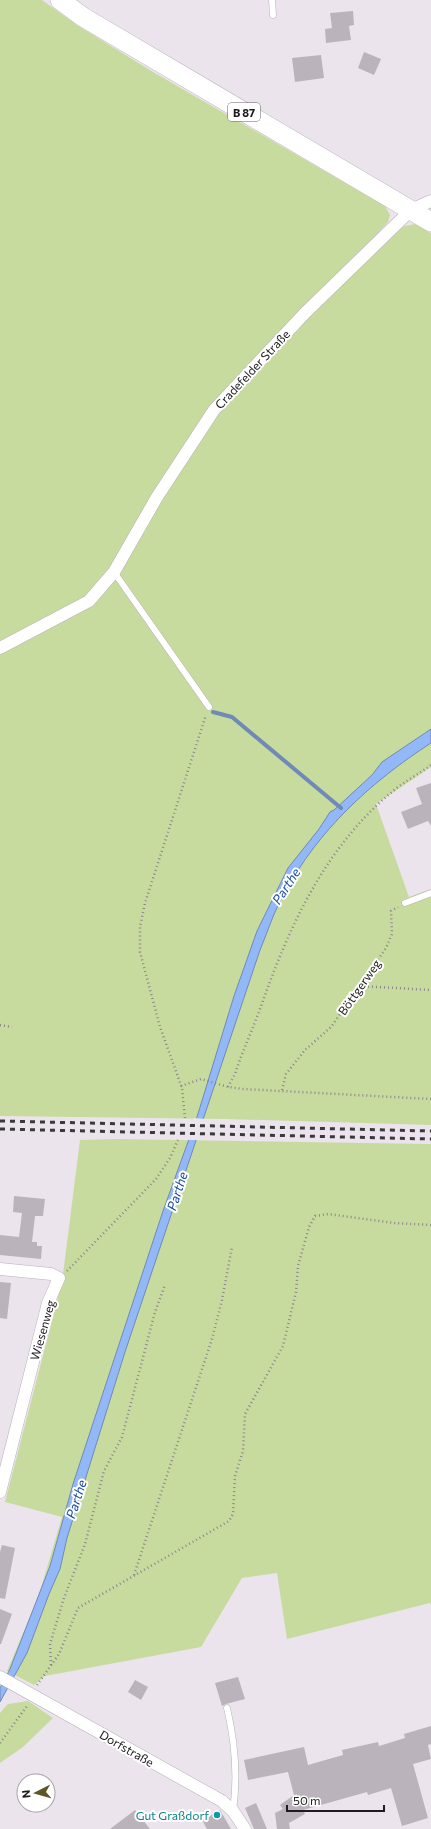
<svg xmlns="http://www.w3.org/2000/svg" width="431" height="1829" font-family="Commissioner,sans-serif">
<rect width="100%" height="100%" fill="#ebe4ed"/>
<g fill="#c8db9e">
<polygon points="0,0 42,0 77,25 153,72 385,206 390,215 388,222 307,310 404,226 416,224 431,233 431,767 376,804 409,897 431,889 431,1125 224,1119 0,1116"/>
<polygon points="116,1139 431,1144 431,1606 430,1603 287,1639 277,1573 242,1578 201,1647 45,1676 34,1685 7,1671 38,1598 62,1517 5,1502 62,1282 80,1140"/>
<polygon points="28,1701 53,1718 23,1747 0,1763 0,1713 8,1704"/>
</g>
<path fill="#93b8f7" stroke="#7089b6" d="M431,729v14c-60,39 -113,87 -147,151 -10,17 -16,37 -24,56l-135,402 -58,186 -7,31 -11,25 -22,59 -27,49v-14l10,-19 40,-103 23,-82 90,-273 34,-94 37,-121 23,-65 31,-63 31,-39 11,-17 4,-2 38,-35 10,-13z"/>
<polygon fill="#ebe4ed" points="194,1118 206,1119 198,1140 186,1140"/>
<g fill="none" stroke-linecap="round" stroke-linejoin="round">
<polyline stroke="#7089b6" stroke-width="4" points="213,712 232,717 341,808"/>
</g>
<g fill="#bbb3bc">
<polygon points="353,11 354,25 349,26 351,40 326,43 325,29 332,28 330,13"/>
<polygon points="364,52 381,59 374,75 358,68"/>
<polygon points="321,55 324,78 295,82 292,58"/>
<polygon points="431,783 431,826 428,821 408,829 401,812 422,804 416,788"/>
<polygon points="14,1196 45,1199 43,1216 35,1216 32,1242 37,1242 37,1246 42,1246 41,1259 0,1255 0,1235 19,1237 22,1213 13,1212"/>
<polygon points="0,1282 11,1283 7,1319 0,1318"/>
<polygon points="2,1545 15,1548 5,1599 0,1598 0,1552"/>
<polygon points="0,1609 12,1614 1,1644 0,1644"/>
<polygon points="238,1677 245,1699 226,1704 222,1706 215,1683"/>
<polygon points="135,1680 148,1687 141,1700 128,1692"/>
<polygon points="431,1726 431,1744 428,1745 431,1759 413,1764 428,1818 402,1826 391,1788 368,1795 367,1792 303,1810 305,1814 289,1823 290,1829 277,1829 275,1813 283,1809 280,1805 294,1795 288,1772 248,1780 244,1760 304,1747 308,1765 343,1755 342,1750 378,1742 379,1746 405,1738 404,1734"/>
<polygon points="256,1803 267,1829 254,1829 245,1808"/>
<polygon points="135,1810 150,1829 110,1829"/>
<polygon points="220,1810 231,1829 207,1829 202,1820"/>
</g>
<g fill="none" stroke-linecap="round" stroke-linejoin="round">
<g stroke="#b8b1b9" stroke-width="7">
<g id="lane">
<polyline points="272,0 273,15"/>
<polyline points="114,572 209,707"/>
<polyline points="405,903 431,893"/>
<path d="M227,1708c8,34 11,68 6,103"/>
</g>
</g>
<g stroke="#b8b1b9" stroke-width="13">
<g id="street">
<polyline points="0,648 89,601 114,572 157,497 214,410 305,313 411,210 431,201"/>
<polyline points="0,1269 51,1274 59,1278 48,1303 0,1492"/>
<polyline points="0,1677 222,1801 233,1811 245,1829"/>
</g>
</g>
<g stroke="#b8b1b9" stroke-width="20">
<polyline id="primary" points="60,0 83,17 431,222"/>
</g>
<g stroke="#8b868c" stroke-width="2.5" stroke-dasharray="1 3" stroke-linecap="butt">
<polyline points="360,986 431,990"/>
<polyline points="0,1025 12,1027"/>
<polyline points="181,1086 201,1079 228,1087 243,1089 431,1099"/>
<path d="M228,1087l7,-13c7,-22 17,-43 25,-65 29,-82 64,-161 133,-218 12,-10 26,-17 38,-26"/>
<polyline points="282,1090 286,1074 305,1050 331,1027 386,948 392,934 391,911 398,907"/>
<polyline points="185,1118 182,1088 160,1027 140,952 140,927 145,903 206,715"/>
<polyline points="67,1271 156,1179 170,1158 178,1140"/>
<polyline points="134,1575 212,1339 222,1300 232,1247"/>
<polyline points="51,1665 50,1644 64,1598 85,1544 104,1471 122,1437 155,1312 165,1285"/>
<polyline points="37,1685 59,1654 78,1608 229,1521 233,1514 235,1476 243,1451 245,1414 283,1346 296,1292 298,1266 309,1227 315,1216 328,1214 394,1223 431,1225"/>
<polyline points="0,1743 27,1706"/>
</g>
<use href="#lane" stroke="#fff" stroke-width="6"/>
<use href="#street" stroke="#fff" stroke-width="12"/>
<use href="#primary" stroke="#fff" stroke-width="19"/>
<g stroke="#3b383c" stroke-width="3" stroke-dasharray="5 5" stroke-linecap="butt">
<polyline points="0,1121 431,1131"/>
<polyline points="0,1129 431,1139"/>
</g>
</g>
<circle fill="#0f9aa8" stroke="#fff" stroke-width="1.5" cx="217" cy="1815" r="4"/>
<g text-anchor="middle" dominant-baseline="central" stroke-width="4" stroke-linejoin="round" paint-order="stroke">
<rect fill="#fff" stroke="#625f62" stroke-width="1" x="228" y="103" width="32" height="18" rx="3"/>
<g font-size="11" font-weight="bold" fill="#1e1b1e">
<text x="244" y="112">B 87</text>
</g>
<g font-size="12" fill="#1e1b1e" stroke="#fff">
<text transform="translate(252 369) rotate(-47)">Cradefelder Straße</text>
<text transform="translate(359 987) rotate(-55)">Böttgerweg</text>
<text transform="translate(42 1330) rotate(-74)">Wiesenweg</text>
<text transform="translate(127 1748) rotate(30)">Dorfstraße</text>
</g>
<g font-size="12" fill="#0d838f" stroke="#fff" text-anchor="end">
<text x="209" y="1815">Gut Graßdorf</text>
</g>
<g font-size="13" font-style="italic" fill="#1649a2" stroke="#fff">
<text transform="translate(286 886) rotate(-57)">Parthe</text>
<text transform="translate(177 1191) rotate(-72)">Parthe</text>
<text transform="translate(76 1499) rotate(-72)">Parthe</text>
</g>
</g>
<g transform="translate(36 1793) rotate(264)"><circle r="19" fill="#ffffff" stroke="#a5a4a5"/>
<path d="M0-3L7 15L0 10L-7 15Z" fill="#5c5825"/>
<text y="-6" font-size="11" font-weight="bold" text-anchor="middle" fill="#1e1b1e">N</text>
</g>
<path d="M287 1805v6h97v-6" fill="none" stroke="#1e1b1e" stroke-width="2"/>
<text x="293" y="1805" font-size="12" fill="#1e1b1e" stroke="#ffffff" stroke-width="3" paint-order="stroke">50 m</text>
</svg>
